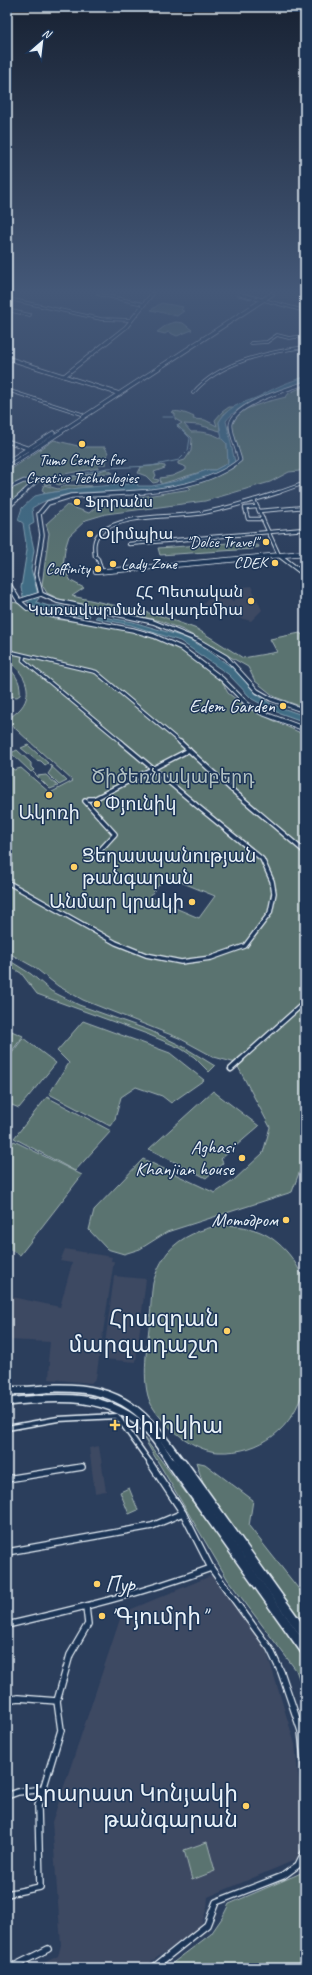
<svg xmlns="http://www.w3.org/2000/svg" width="312" height="1975" font-family="Caveat,'Noto Sans Armenian',sans-serif">
<rect width="100%" height="100%" fill="#2b3e5c"/>
<filter id="ink" filterUnits="userSpaceOnUse"><feTurbulence type="fractalNoise" baseFrequency=".025" numOctaves="2"/><feDisplacementMap in="SourceGraphic" scale="8" xChannelSelector="R" yChannelSelector="G"/><feConvolveMatrix kernelMatrix="1 2 1 2 8 2 1 2 1" color-interpolation-filters="sRGB"/></filter>
<g filter="url(#ink)">
<g fill="#3c4862">
<polygon points="277,294 305,294 305,305 273,296"/>
<polygon points="251,586 262,610 251,621 200,608 207,600 218,596 233,601 237,598 233,588"/>
<polygon points="65,1249 112,1257 111,1261 114,1261 96,1378 91,1383 49,1379 50,1362 48,1361 50,1342 7,1340 7,1303 12,1297 60,1307 72,1263 60,1261"/>
<polygon points="114,1276 146,1279 136,1362 103,1359"/>
<polygon points="99,1446 106,1491 95,1493 89,1448"/>
<polygon points="213,1575 265,1646 295,1744 303,1823 303,1838 300,1858 208,1897 207,1908 200,1928 142,1968 34,1968 58,1956 61,1945 52,1822 122,1613"/>
</g>
<g fill="#5a736f" stroke="#a1b2b4" fill-rule="evenodd">
<polygon points="161,303 183,307 181,310 184,311 177,316 151,310"/>
<polygon points="176,322 183,323 192,330 177,336 168,332 165,334 157,332 168,324"/>
<polygon points="305,386 305,467 299,471 289,472 270,482 205,501 106,514 86,520 69,536 65,549 63,568 71,581 84,588 72,596 158,615 197,629 243,658 277,652 270,639 300,633 305,637 305,708 275,697 255,681 248,667 183,630 161,621 59,599 47,593 42,585 49,533 46,524 67,505 89,513 97,506 132,504 140,497 191,489 188,486 221,474 235,467 239,458 228,427 237,412 266,402 286,397 289,393"/>
<path d="M229,407h5l-10,7 -5,8 1,9 -21,-6 -15,-1 7,8c12,-1 27,2 36,11l1,20 -13,7h-8l-46,14 -1,-6 12,-2 14,-6v-3l-8,-3v-2l7,-2 6,-9 1,-13 -15,-12 5,-3 -7,-4v-5l-3,-2c6,-2 16,2 22,5l-1,2 12,1 12,6 -2,-6 7,-8z"/>
<path d="M54,440l28,7h23l3,6 -2,11 -7,1 -1,3 -45,8c15,4 39,-2 53,-7l7,4 -22,1 -32,11 -7,-3 -2,3 -6,-1 1,-5 -16,7 -22,21v-35z"/>
<polygon points="159,465 165,466 165,468 154,472 156,475 154,479 159,480 158,482 153,483 146,476 138,473 141,467"/>
<polygon points="44,485 58,489 66,485 92,486 43,494 45,492 42,490"/>
<polygon points="243,542 244,546 258,545 259,547 253,548 253,549 160,555 158,548"/>
<path d="M7,598l3,4 8,1 11,7 26,9 50,6 30,7 43,15 22,16 22,19 6,11 21,16 56,26v430l-6,8 -7,19 -125,40 -27,17 -16,5 -17,-5 -18,-19 5,-20 49,-51 72,34 18,-12 30,-28 7,-26 -34,-64 -22,-6 -35,-19 -96,-38 -25,-14 -24,-19 -27,-15v-188l7,6 7,-2 29,25 23,-12 -66,-60c4,-5 10,-8 14,-13 14,-17 2,-38 -14,-47zM166,876l49,20 -16,22 -50,-21z"/>
<path d="M9,668c8,8 12,16 11,27l-3,2 -10,-1v-27z"/>
<polygon points="28,745 48,763 45,765 41,761 36,760 21,748"/>
<polygon points="17,750 31,763 31,767 34,770 31,772 11,753"/>
<polygon points="49,764 67,781 59,785 48,774 52,768"/>
<polygon points="33,772 37,776 46,775 58,786 50,789"/>
<polygon points="7,959 31,974 51,991 79,1005 151,1031 184,1047 215,1066 209,1072 194,1057 180,1048 147,1034 37,994 21,973 7,965"/>
<polygon points="83,1021 170,1053 204,1080 171,1103 162,1096 136,1087 121,1097 115,1119 110,1126 49,1094 69,1063 57,1051"/>
<polygon points="7,1029 23,1036 7,1058"/>
<polygon points="23,1038 56,1063 19,1108 7,1103 7,1060"/>
<polygon points="213,1091 259,1126 221,1159 223,1163 206,1178 149,1149"/>
<polygon points="47,1097 111,1131 75,1171 14,1138"/>
<polygon points="14,1141 82,1175 20,1255 7,1248 7,1150"/>
<path d="M221,1225c12,0 26,2 37,6 22,8 44,34 47,57 2,16 0,32 0,48 0,15 3,37 -1,51 -10,41 -43,67 -86,65 -24,-1 -56,-27 -67,-48 -11,-22 -3,-62 -1,-86 1,-11 1,-23 3,-35 3,-11 8,-22 15,-31 13,-16 34,-23 53,-27z"/>
<polygon points="142,1435 244,1570 303,1657 305,1661 305,1695 296,1670 228,1580"/>
<polygon points="196,1462 205,1464 253,1500 249,1526 305,1597 305,1626 204,1486"/>
<polygon points="129,1488 138,1510 129,1514 120,1492"/>
<polygon points="207,1842 215,1871 192,1880 184,1850"/>
<polygon points="305,1869 305,1964 299,1968 166,1968 211,1934 222,1918 229,1904 301,1873"/>
</g>
<g fill="#406c84" stroke="#83a1b2">
<path d="M305,377v5c-23,9 -65,19 -79,39l9,41c-28,20 -67,28 -101,30 -34,1 -72,-4 -102,16l2,15 -5,3 5,24 -3,19 8,29 -3,4 13,4h12l7,3 22,6 -1,2 -48,-7 -17,-10 -3,-12 6,-38 -4,-27 -5,-3 4,-12 13,-12 8,-2 35,-6 59,-5 1,3h14l24,-5 31,-11h8l13,-7 -1,-19 -5,-5 -3,-17c12,-20 26,-18 43,-27 14,-8 28,-14 43,-18z"/>
<polygon points="97,616 133,622 184,637 203,647 237,671 255,693 271,704 305,716 305,722 274,711 252,699 228,674 180,641 131,625 95,618"/>
</g>
<g fill="none" stroke-linecap="round" stroke-linejoin="round">
<g stroke="#83a1b2" stroke-width="1">
<polyline points="162,417 173,417"/>
<polyline points="45,477 41,480 50,481 107,468 151,466 179,460 188,451 190,438 177,425"/>
</g>
<g stroke="#e8f1f8" stroke-width="3.5">
<g id="street-far4">
<polyline points="98,294 143,304"/>
<polyline points="9,299 101,319 132,320"/>
<polyline points="264,300 305,311"/>
<polyline points="7,310 30,315"/>
<polyline points="7,327 10,328"/>
<polyline points="251,343 267,342 277,335 289,338 305,336"/>
<polyline points="7,390 82,414"/>
<path d="M193,393c26,-31 74,-41 112,-46"/>
<polyline points="277,493 305,483"/>
</g>
</g>
<g stroke="#e8f1f8" stroke-width="4.5">
<g id="street-far3">
<polyline points="254,500 279,555"/>
<polyline points="257,507 245,508 248,519 263,519"/>
<polyline points="259,511 305,507"/>
<polyline points="129,544 305,529"/>
<path d="M102,572l-4,-13 -3,-3c-1,-8 -2,-17 5,-23 22,-20 74,-15 103,-20 26,-5 52,-13 77,-21"/>
<polyline points="7,651 96,672 181,743"/>
<polyline points="24,656 23,660 123,743"/>
</g>
</g>
<g stroke="#e8f1f8" stroke-width="6">
<g id="street-far2">
<polyline points="121,742 195,804"/>
<polyline points="180,742 231,789 305,852"/>
<polyline points="89,799 94,799 189,750"/>
<polyline points="85,801 115,834 93,858"/>
<polyline points="7,882 116,943 146,955 181,962 211,958 245,946 270,913 274,893 272,881 262,859 196,805"/>
<polyline points="239,1061 305,1002"/>
</g>
</g>
<g stroke="#e8f1f8" stroke-width="7">
<g id="street-far1">
<polyline points="231,1069 241,1060"/>
<polyline points="7,1428 58,1419 117,1416 151,1464"/>
</g>
</g>
<g stroke="#e8f1f8" stroke-width="8">
<g id="street">
<polyline points="150,1463 183,1513 211,1568 270,1649 281,1672 301,1731 305,1769"/>
<polyline points="7,1479 82,1467"/>
<polyline points="7,1552 152,1526 183,1513"/>
<path d="M7,1625c69,-16 137,-32 204,-57"/>
<polyline points="7,1700 18,1698 57,1701"/>
<polyline points="7,1796 18,1792 45,1789"/>
<polyline points="7,1894 40,1887 38,1806 61,1730 57,1701 70,1655 88,1624 86,1607"/>
<polyline points="7,1966 16,1965 48,1949"/>
<polyline points="153,1968 207,1925 216,1902 283,1876 298,1865 305,1851"/>
</g>
</g>
<g stroke="#e8f1f8" stroke-width="4.5">
<g id="secondary-far1">
<polyline points="239,294 263,300"/>
<polyline points="7,358 120,394"/>
<polyline points="64,376 126,327 152,294"/>
<polyline points="7,441 33,450"/>
<polyline points="7,489 24,481 35,482 23,493"/>
<path d="M129,493c36,-3 83,-9 111,-33 -2,-8 -10,-29 -9,-36 4,-21 56,-34 74,-41"/>
</g>
</g>
<g stroke="#e8f1f8" stroke-width="5.5">
<g id="secondary">
<polyline points="7,511 10,505 25,492"/>
<polyline points="279,555 305,575"/>
<polyline points="7,581 19,601 27,608 47,614 133,630 154,636 181,648 222,679 247,704 262,713 305,729"/>
<polyline points="41,594 36,574 42,535 39,514 48,503 71,496 143,492"/>
<polyline points="41,594 57,601 153,622 197,640 226,657 257,691 271,699 305,711"/>
<polyline points="19,601 41,594"/>
</g>
</g>
<g stroke="#e8f1f8" stroke-width="5">
<g id="primary-far3">
<polyline points="7,462 53,433"/>
<polyline points="7,467 272,294"/>
</g>
</g>
<g stroke="#e8f1f8" stroke-width="6">
<polyline id="primary-far2" points="96,572 305,553"/>
</g>
<g stroke="#e8f1f8" stroke-width="10">
<g id="primary-far1">
<path d="M7,1390c16,2 33,-1 49,-2 68,-1 89,25 126,76"/>
<path d="M7,1402c51,-6 103,-10 142,30 9,9 16,22 23,32"/>
</g>
</g>
<g stroke="#e8f1f8" stroke-width="12">
<g id="primary">
<polyline points="172,1463 305,1650"/>
<polyline points="182,1463 305,1635"/>
</g>
</g>
<use href="#street-far4" stroke="#1d3557" stroke-width="2"/>
<use href="#street-far3" stroke="#1d3557" stroke-width="2.5"/>
<use href="#street-far2" stroke="#1d3557" stroke-width="3.5"/>
<use href="#street-far1" stroke="#1d3557" stroke-width="4"/>
<use href="#street" stroke="#1d3557" stroke-width="5.5"/>
<use href="#secondary-far1" stroke="#1d3557" stroke-width="3"/>
<use href="#secondary" stroke="#1d3557" stroke-width="3.5"/>
<use href="#primary-far3" stroke="#1d3557" stroke-width="3.5"/>
<use href="#primary-far2" stroke="#1d3557" stroke-width="4.5"/>
<use href="#primary-far1" stroke="#1d3557" stroke-width="7"/>
<use href="#primary" stroke="#1d3557" stroke-width="9"/>
</g>
</g>
<linearGradient id="sky" x2="0" y2="1"><stop stop-color="#182233"/><stop offset="0.51" stop-color="#445878"/><stop offset="1" stop-color="#445878" stop-opacity="0"/></linearGradient>
<rect width="312" height="571" fill="url(#sky)"/>
<g fill="#ffd166" stroke="#1d3557" stroke-width="1.5">
<circle cx="82" cy="444" r="4"/>
<circle cx="77" cy="502" r="4"/>
<circle cx="90" cy="534" r="4"/>
<circle cx="266" cy="542" r="4"/>
<circle cx="275" cy="563" r="4"/>
<circle cx="113" cy="564" r="4"/>
<circle cx="98" cy="569" r="4"/>
<circle cx="251" cy="601" r="4"/>
<circle cx="283" cy="706" r="4"/>
<circle cx="49" cy="795" r="4"/>
<circle cx="97" cy="804" r="4"/>
<circle cx="74" cy="867" r="4"/>
<circle cx="192" cy="902" r="4"/>
<circle cx="242" cy="1158" r="4"/>
<circle cx="286" cy="1220" r="4"/>
<circle cx="227" cy="1331" r="4"/>
<path d="M113 1419h4v4h4v4h-4v4h-4v-4h-4v-4h4z"/>
<circle cx="97" cy="1584" r="4"/>
<circle cx="102" cy="1616" r="4"/>
<circle cx="246" cy="1806" r="4"/>
</g>
<g text-anchor="middle" dominant-baseline="central" stroke-width="3" stroke-linejoin="round" paint-order="stroke">
<g font-size="16" fill="#e8f1f8" stroke="#1d3557" text-anchor="end">
<text x="82" y="460" text-anchor="middle">Tumo Center for<tspan x="82" dy="18">Creative Technologies</tspan></text>
<text x="85" y="502" text-anchor="start">Ֆլորանս</text>
<text x="98" y="534" text-anchor="start">Օլիմպիա</text>
<text x="258" y="542">"Dolce Travel"</text>
<text x="267" y="563">CDEK</text>
<text x="121" y="564" text-anchor="start">Lady Zone</text>
<text x="90" y="569">Coffinity</text>
<text x="243" y="592">ՀՀ Պետական<tspan x="243" dy="18">Կառավարման ակադեմիա</tspan></text>
</g>
<g font-size="19" fill="#e8f1f8" stroke="#1d3557" text-anchor="end">
<text x="275" y="706">Edem Garden</text>
<text x="105" y="804" text-anchor="start">Փյունիկ</text>
<text x="49" y="813" text-anchor="middle">Ակոռի</text>
<text x="82" y="856" text-anchor="start">Ցեղասպանության<tspan x="82" dy="22">թանգարան</tspan></text>
<text x="184" y="902">Անմար կրակի</text>
<text x="234" y="1147">Aghasi<tspan x="234" dy="22">Khanjian house</tspan></text>
<text x="278" y="1220">Мотодром</text>
</g>
<g font-size="19" fill="#afbfc1" stroke="#1d3557">
<text x="173" y="777">Ծիծեռնակաբերդ</text>
</g>
<g font-size="23" fill="#e8f1f8" stroke="#1d3557" text-anchor="start">
<text x="219" y="1318" text-anchor="end">Հրազդան<tspan x="219" dy="26">մարզադաշտ</tspan></text>
<text x="124" y="1425">Կիլիկիա</text>
<text x="105" y="1584">Пур</text>
<text x="110" y="1616">"Գյումրի"</text>
<text x="238" y="1793" text-anchor="end">Արարատ Կոնյակի<tspan x="238" dy="26">թանգարան</tspan></text>
</g>
</g>
<rect width="312" height="1975" fill="none" stroke="#1d3557" stroke-width="24"/>
<rect x="12" y="12" width="288" height="1951" fill="none" stroke="#e8f1f8" stroke-width="1.5" filter="url(#ink)"/>
<g transform="translate(42 42) rotate(28)" stroke="#1d3557" stroke-width="3" paint-order="stroke">
<path d="M0-3L7 15L0 10L-7 15Z" fill="#e8f1f8"/>
<text y="-6" font-size="11" font-weight="bold" text-anchor="middle" fill="#e8f1f8">N</text>
</g>
</svg>
